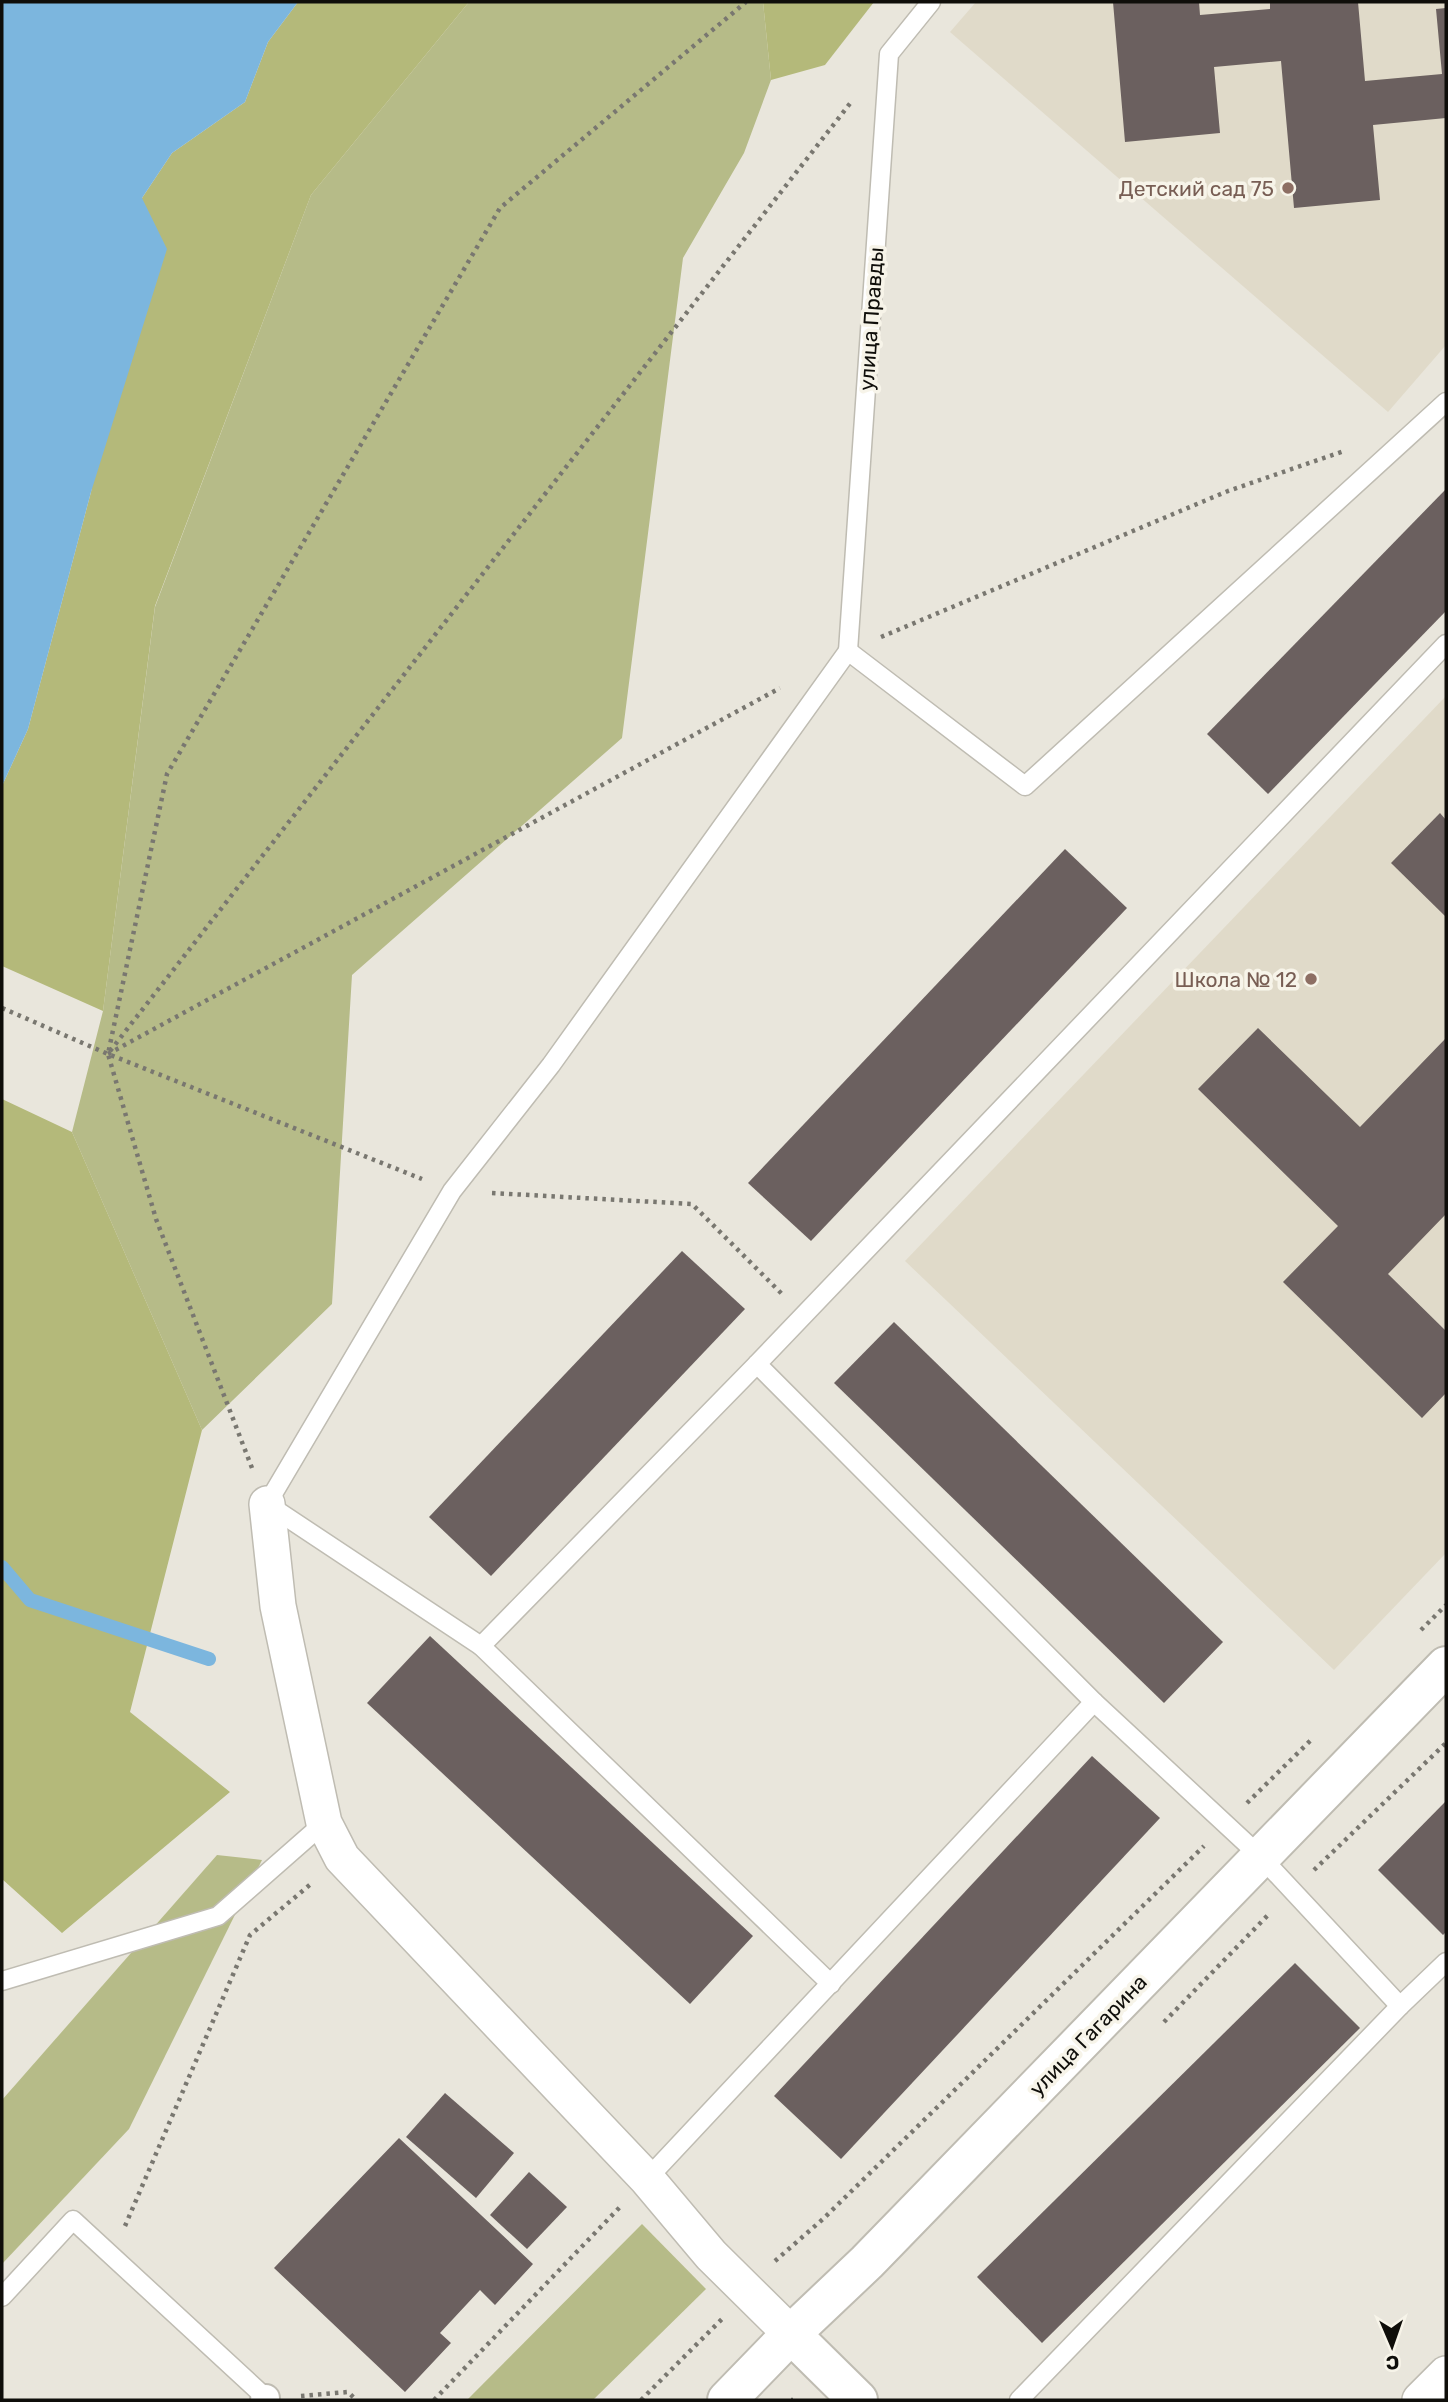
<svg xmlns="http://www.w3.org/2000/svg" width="1448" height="2402" font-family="Rubik,sans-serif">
<rect width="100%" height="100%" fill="#e9e6dc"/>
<g fill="#e0dac9">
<polygon points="976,2 1446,2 1446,345 1388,412 950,32"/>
<polygon points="1446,696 1446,1553 1334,1670 905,1261"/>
</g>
<g fill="#b6bb88">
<polygon points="469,2 763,2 771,80 744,153 683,258 622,738 352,975 332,1304 202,1430 72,1132 103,1011 155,607 311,195"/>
<polygon points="217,1855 262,1860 129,2129 2,2264 2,2100"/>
<polygon points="642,2224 706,2289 593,2400 467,2400"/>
</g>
<g fill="#b4b97a">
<polygon points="298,2 469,2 311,195 155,606 103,1011 2,966 2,786 28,729 91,492 142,198 172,153 245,102 268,42"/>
<polygon points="763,2 874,2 825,65 771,80"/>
<polygon points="2,1099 72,1132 202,1430 130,1712 230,1792 62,1933 2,1879"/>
</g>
<polygon fill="#7cb6de" points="2,2 298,2 268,42 245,102 172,153 142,198 167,249 91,492 28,729 2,786"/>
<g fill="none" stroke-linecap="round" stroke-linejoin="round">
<polyline stroke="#7cb6de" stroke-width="14" points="2,1567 30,1600 209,1659"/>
</g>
<g fill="#6b605f">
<polygon points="1113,2 1199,2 1200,15 1270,9 1270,2 1358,2 1365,81 1442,74 1436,9 1446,8 1446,118 1373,125 1380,200 1294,208 1281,61 1214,67 1220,133 1125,142"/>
<polygon points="1446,489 1446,611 1268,794 1207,734"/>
<polygon points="1440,813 1446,820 1446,917 1391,863"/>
<polygon points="1065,849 1127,908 811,1241 748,1183"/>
<polygon points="1258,1028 1360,1127 1446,1038 1446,1214 1388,1274 1446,1331 1446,1393 1422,1418 1283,1282 1338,1226 1198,1089"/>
<polygon points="682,1251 745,1309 491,1576 429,1517"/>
<polygon points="894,1322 1223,1642 1164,1703 834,1383"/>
<polygon points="430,1636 753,1936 690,2004 367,1703"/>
<polygon points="1092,1756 1160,1818 841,2159 774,2096"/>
<polygon points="1446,1801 1446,1932 1443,1935 1378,1870"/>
<polygon points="1295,1963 1360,2028 1042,2343 977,2277"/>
<polygon points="445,2093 514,2153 476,2198 406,2137"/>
<polygon points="399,2138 533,2264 495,2305 480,2290 440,2333 451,2343 405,2392 274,2268"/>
<polygon points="529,2172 567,2207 527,2249 490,2215"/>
</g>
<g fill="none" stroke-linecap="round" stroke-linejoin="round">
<g stroke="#bfbcb2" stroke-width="21">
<g id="service">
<polyline points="848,651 889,54 931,2"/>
<polyline points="757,1364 481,1646 267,1504 452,1191 551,1065 848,651 1025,786 1446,402"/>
<polyline points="481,1646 831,1984"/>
<polyline points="1094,1702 757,1364 1446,644"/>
<polyline points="2,1981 218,1916 324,1823"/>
<polyline points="647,2179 1094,1702 1261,1857 1400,2006"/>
<polyline points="2,2297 73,2220 266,2398"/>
<polyline points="1019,2400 1400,2006 1446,1962"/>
</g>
</g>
<g stroke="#bfbcb2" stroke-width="30">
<polyline id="pedestrian" points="264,2400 266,2398"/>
</g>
<g stroke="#bfbcb2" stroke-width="38">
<g id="minor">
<polyline points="267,1504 278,1606 324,1823 342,1858 647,2179 711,2255 791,2334"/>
<polyline points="1420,2400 1446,2374"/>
</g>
</g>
<g stroke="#bfbcb2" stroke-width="42">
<polyline id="tertiary" points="791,2334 858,2400"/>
</g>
<g stroke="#bfbcb2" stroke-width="42">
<polyline id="secondary" points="727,2400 791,2334 867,2262 1446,1666"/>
</g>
<g stroke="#797770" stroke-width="4.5" stroke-dasharray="3.5 5" stroke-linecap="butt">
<polyline points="881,637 1228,491 1344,451"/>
<polyline points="2,1008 108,1054 422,1179"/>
<polyline points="110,1051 852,101"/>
<polyline points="108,1054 780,688"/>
<polyline points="492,1193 692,1204 782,1294"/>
<polyline points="252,1468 156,1219 108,1054 167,774 500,208 746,2"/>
<polyline points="1421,1630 1446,1605"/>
<polyline points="1247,1803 1313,1738"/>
<polyline points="1314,1870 1446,1743"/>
<polyline points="1164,2022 1270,1913"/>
<polyline points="125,2226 250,1935 312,1883"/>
<polyline points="775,2261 823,2219 1204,1846"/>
<polyline points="301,2396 348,2392 356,2400"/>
<polyline points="434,2400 620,2207"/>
<polyline points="641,2400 722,2319"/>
<polyline points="791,2400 793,2400"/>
</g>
<use href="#service" stroke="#fff" stroke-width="18"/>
<use href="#pedestrian" stroke="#fff" stroke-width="26"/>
<use href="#minor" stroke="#fff" stroke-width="35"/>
<use href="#tertiary" stroke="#fff" stroke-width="38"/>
<use href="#secondary" stroke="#fff" stroke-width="38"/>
</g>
<g fill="#8d6e63" stroke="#f7f4e9" stroke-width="2.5">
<circle cx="1288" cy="188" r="7"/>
<circle cx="1311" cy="979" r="7"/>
</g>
<g text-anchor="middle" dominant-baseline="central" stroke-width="7" stroke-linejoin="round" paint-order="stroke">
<g font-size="21" fill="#785e54" stroke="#f7f4e9" text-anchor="end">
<text x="1274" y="188">Детский сад 75</text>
<text x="1297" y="979">Школа № 12</text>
</g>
<g font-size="21" fill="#0f0e0a" stroke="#f7f4e9">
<text transform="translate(871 319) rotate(-86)">улица Правды</text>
<text transform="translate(1088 2035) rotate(-46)">улица Гагарина</text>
</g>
</g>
<rect width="1448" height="2402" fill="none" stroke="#0f0e0a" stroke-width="7"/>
<g transform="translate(1392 2346) rotate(178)" stroke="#f7f4e9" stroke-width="5" paint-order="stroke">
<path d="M0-5L12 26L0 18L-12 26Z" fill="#0f0e0a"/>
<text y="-10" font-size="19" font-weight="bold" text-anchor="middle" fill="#0f0e0a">С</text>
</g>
</svg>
